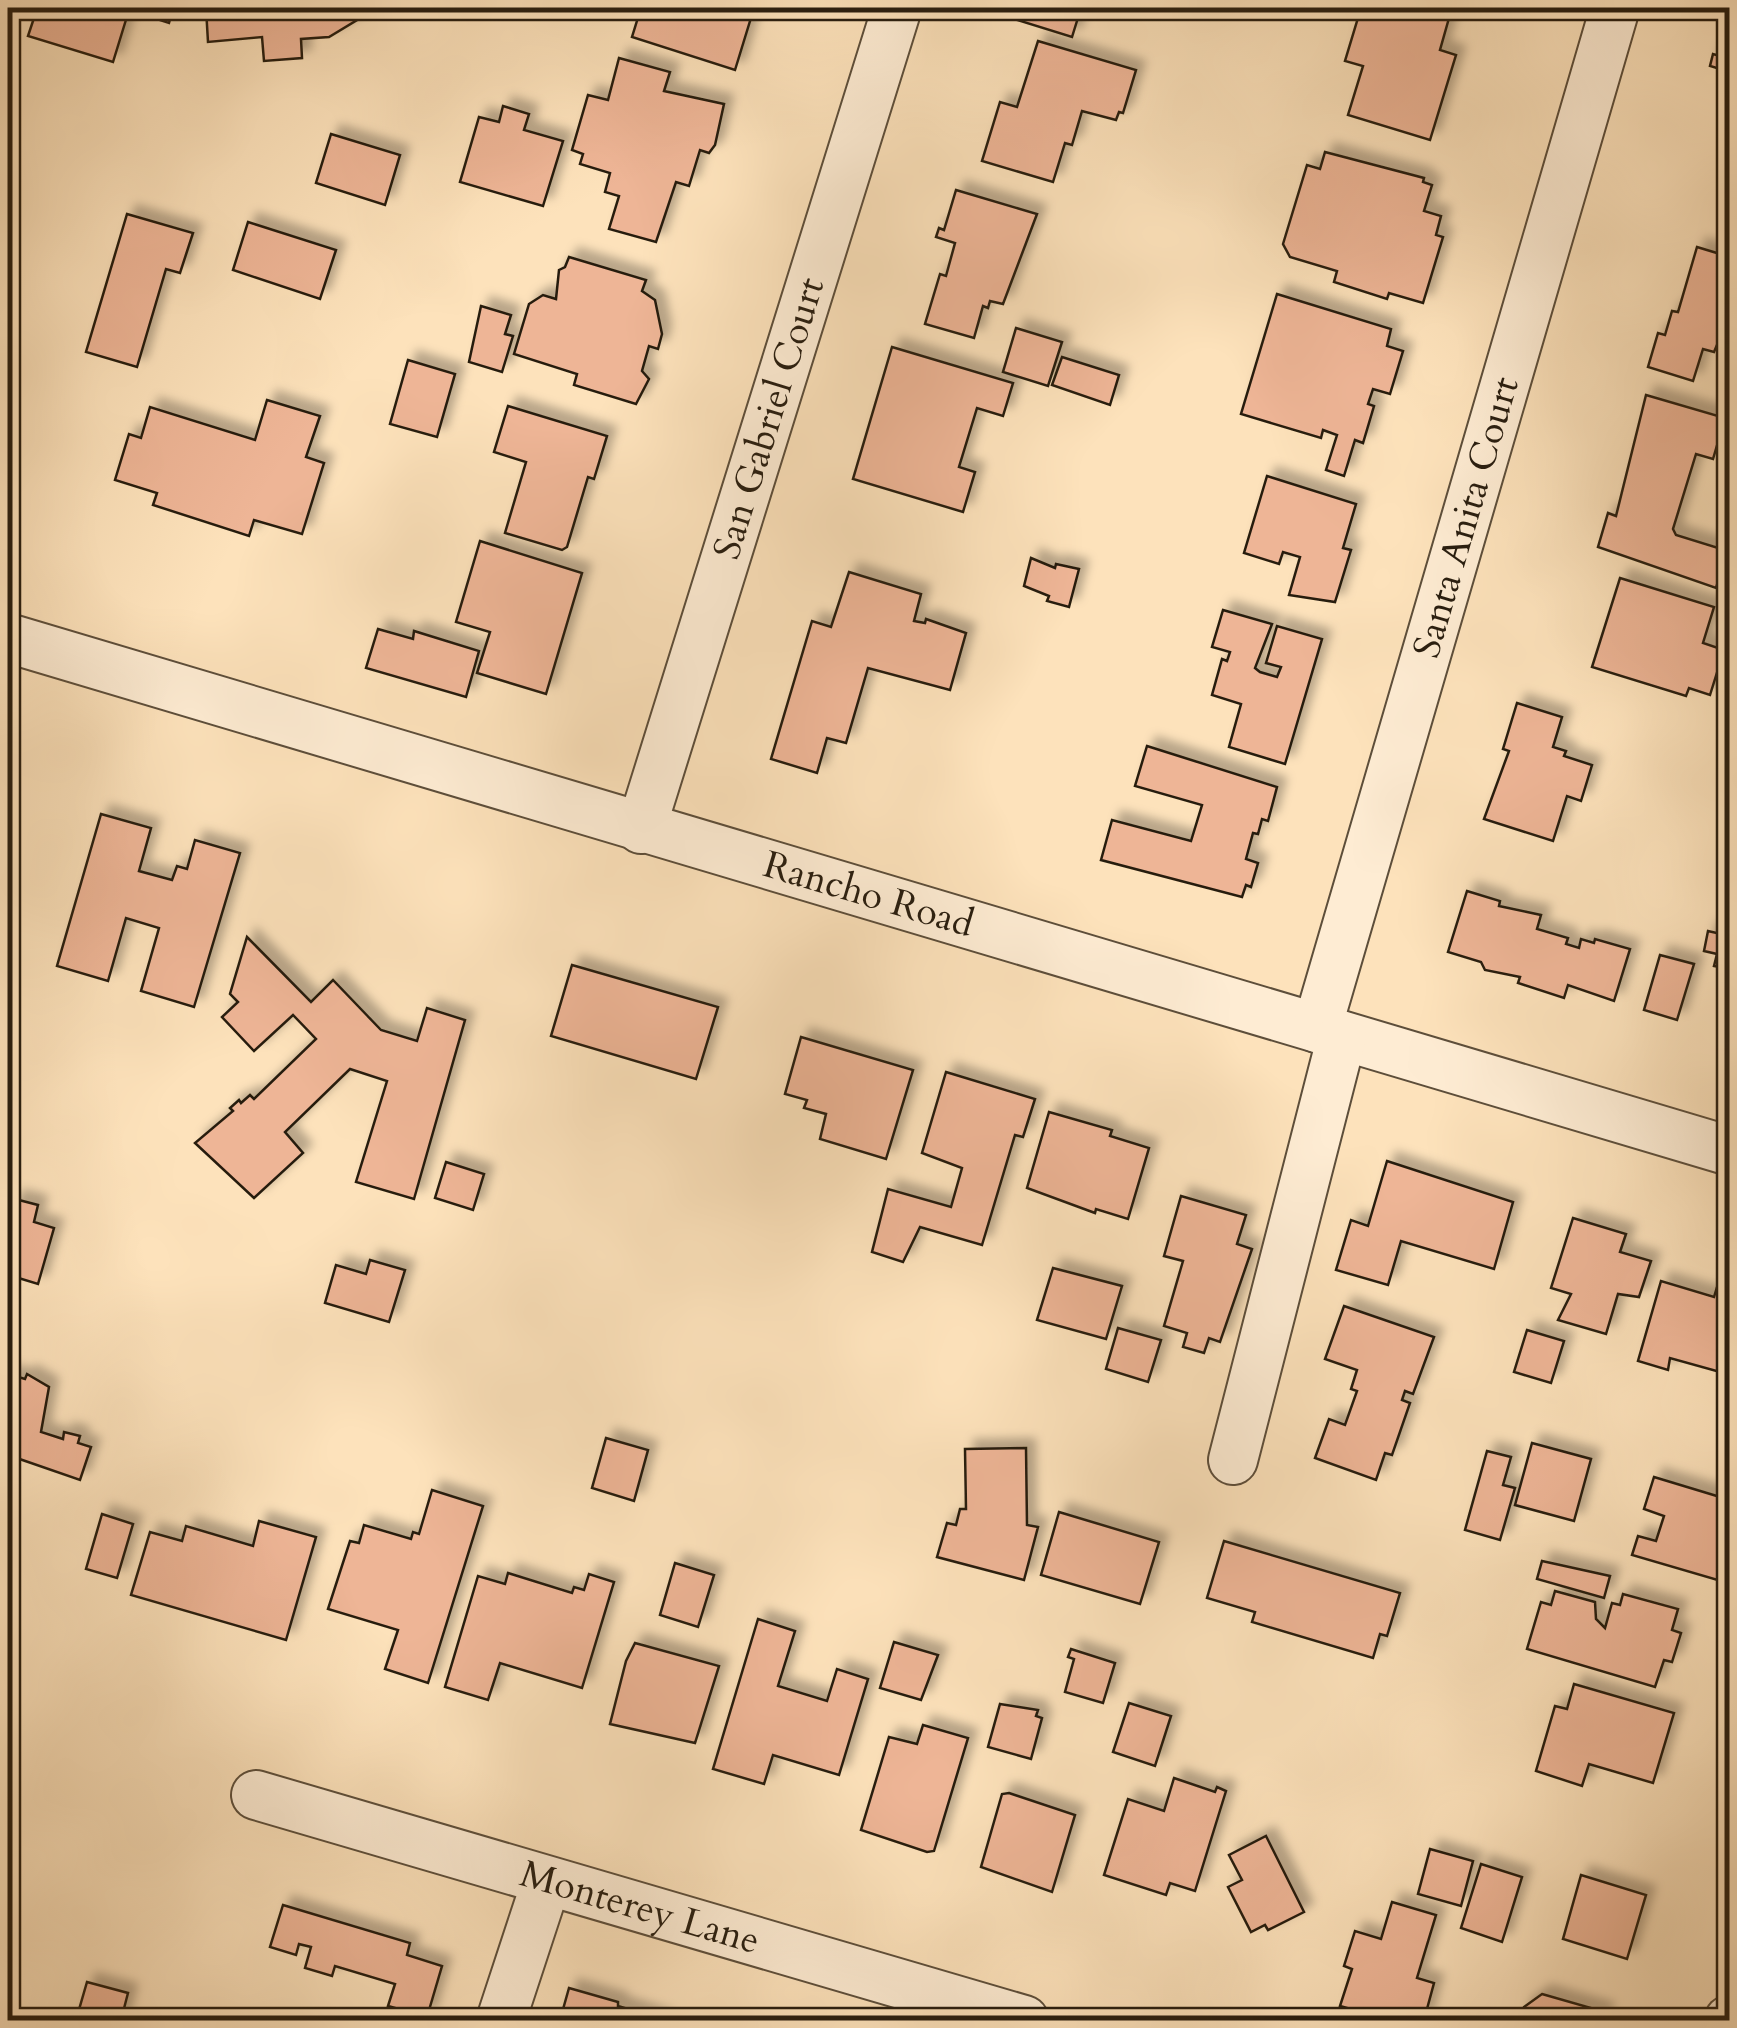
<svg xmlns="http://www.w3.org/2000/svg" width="1737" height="2028" font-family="Cardo,serif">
<defs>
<filter id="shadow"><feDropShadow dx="9" dy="-9" stdDeviation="5" flood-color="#0004"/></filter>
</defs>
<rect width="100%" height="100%" fill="#fde2bb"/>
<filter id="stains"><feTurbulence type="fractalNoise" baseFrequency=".002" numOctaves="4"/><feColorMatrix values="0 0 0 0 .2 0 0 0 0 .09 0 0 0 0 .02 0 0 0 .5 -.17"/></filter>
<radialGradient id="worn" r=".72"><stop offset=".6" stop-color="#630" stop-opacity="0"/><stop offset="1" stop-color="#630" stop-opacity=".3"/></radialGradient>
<g fill="#eeb596" stroke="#281d0f" stroke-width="2.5" filter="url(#shadow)">
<polygon points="32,8 173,8 169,23 129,10 113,62 28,36 37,9"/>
<polygon points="206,8 356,8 362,17 329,37 301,39 302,58 264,61 262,37 208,42"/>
<polygon points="641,8 754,8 735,70 632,37"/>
<polygon points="1017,8 1081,8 1072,37 1014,19"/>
<polygon points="1361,8 1451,11 1440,50 1456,55 1430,140 1348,115 1363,66 1345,61"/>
<polygon points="1730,25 1730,72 1710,66 1713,54 1720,56"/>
<polygon points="1038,41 1136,70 1123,113 1119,112 1116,120 1082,111 1072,145 1065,143 1053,182 982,161 1000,102 1017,107"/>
<polygon points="619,58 670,72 664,91 724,104 715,145 709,153 700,150 689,186 676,182 656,242 609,229 619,196 605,192 610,173 580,164 583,154 572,150 588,95 608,100"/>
<polygon points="503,106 529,114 524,130 563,141 543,206 460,182 479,117 499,122"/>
<polygon points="331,134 400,155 385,205 316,183"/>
<polygon points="1325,152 1424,178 1423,182 1432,185 1424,211 1441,216 1436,235 1443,237 1423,303 1389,293 1387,299 1334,282 1337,271 1290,257 1283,244 1307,165 1320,169"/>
<polygon points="956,190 1037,214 1003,304 990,301 988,308 983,306 974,338 925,324 940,274 946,276 955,243 936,237 939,228 944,230"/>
<polygon points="127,214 193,233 180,273 166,269 137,367 86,352"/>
<polygon points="248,222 336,250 320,299 233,270"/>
<polygon points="1697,247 1730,257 1730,314 1714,352 1703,349 1693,381 1648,367 1658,333 1665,335 1672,311 1678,312"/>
<polygon points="569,257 646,280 642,291 655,300 662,334 658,349 649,346 642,371 649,379 636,404 574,385 577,374 514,354 529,304 543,295 556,299 559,270 565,267"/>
<polygon points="1277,294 1391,329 1387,346 1403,351 1390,394 1373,389 1368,404 1374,406 1363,443 1355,440 1344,476 1326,470 1337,435 1323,430 1321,438 1241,414"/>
<polygon points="481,306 511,315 505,334 513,336 502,372 469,362"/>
<polygon points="1016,328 1062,342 1048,386 1003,372"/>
<polygon points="892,347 1013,383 1003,416 977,408 959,467 975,472 963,512 853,479"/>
<polygon points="1062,357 1119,375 1110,405 1052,385"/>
<polygon points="408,360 455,374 437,437 390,424"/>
<polygon points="1646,395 1725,418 1713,459 1696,454 1673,529 1676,535 1728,551 1716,588 1598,547 1608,513 1616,516"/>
<polygon points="267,400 320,416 306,457 324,463 302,534 254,520 249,536 153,505 157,493 115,480 129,434 141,438 150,407 255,440"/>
<polygon points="508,406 607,436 594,479 588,477 567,547 562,550 505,533 526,462 494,452"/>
<polygon points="1267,476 1356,504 1343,548 1351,550 1335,602 1289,595 1300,557 1283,552 1279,564 1244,553"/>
<polygon points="480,541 582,573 546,694 477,673 490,632 456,622"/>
<polygon points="1031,558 1055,568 1056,564 1079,569 1069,607 1047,601 1049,596 1024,586"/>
<polygon points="849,572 921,594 914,621 925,623 926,619 966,633 950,690 868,668 846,743 827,738 817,773 771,759 812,621 831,627"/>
<polygon points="1620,578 1714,607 1703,643 1724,650 1710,695 1689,688 1686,696 1592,667"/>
<polygon points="1223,610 1272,624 1255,668 1260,672 1277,677 1281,667 1266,663 1277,626 1322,639 1285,764 1229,747 1241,704 1212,695 1222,659 1227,661 1230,652 1212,647"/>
<polygon points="378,629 413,639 414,631 479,651 466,697 366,668"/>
<polygon points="1517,703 1562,717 1553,747 1566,751 1564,756 1592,765 1581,801 1567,796 1553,841 1484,819 1509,751 1503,749"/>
<polygon points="1147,746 1277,787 1268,821 1262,819 1258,834 1253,833 1246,859 1258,863 1251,887 1246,885 1242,897 1101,860 1112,820 1191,841 1202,805 1135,786"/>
<polygon points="101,814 151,828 139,871 172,880 177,866 187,869 195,840 240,853 194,1007 141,991 159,928 126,918 108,981 57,966"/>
<polygon points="1467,891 1500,901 1499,906 1541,915 1537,929 1568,938 1566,944 1579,948 1581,939 1594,943 1595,939 1630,949 1614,1001 1568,985 1564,998 1518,983 1520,977 1485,970 1481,962 1448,952"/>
<polygon points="1723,928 1730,929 1730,969 1714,966 1717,954 1704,951 1708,931 1721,934"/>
<polygon points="247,937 311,1002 333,980 381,1030 417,1041 427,1008 465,1020 414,1199 356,1182 387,1081 350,1069 285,1132 303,1153 254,1198 195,1143 233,1111 230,1108 239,1100 241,1103 250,1095 254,1099 316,1039 293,1015 254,1051 222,1017 238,1002 230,994"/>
<polygon points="1660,955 1694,964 1677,1020 1644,1010"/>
<polygon points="572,965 718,1007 696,1079 551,1036"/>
<polygon points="801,1037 913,1070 886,1159 820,1139 826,1114 804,1108 807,1100 785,1094"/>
<polygon points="946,1072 1035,1099 1023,1137 1015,1135 982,1245 920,1227 903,1262 872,1252 888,1189 951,1207 962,1168 922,1153"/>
<polygon points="1049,1112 1112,1130 1110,1136 1149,1148 1128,1219 1096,1209 1095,1213 1027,1188"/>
<polygon points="1387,1161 1513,1202 1494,1269 1401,1241 1388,1285 1336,1270 1351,1220 1368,1226"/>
<polygon points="446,1162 484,1174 473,1210 435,1198"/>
<polygon points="1181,1196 1246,1215 1237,1244 1252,1249 1220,1342 1209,1338 1204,1353 1183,1347 1187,1333 1164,1326 1183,1261 1164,1256"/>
<polygon points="15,1199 38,1205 34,1222 54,1228 38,1284 12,1276 8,1283 8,1214"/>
<polygon points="1573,1218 1626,1234 1620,1252 1651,1261 1639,1297 1618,1294 1606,1334 1558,1320 1571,1294 1551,1288"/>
<polygon points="370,1260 405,1270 389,1322 325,1303 336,1265 366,1274"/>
<polygon points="1724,1264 1730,1266 1730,1339 1720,1372 1670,1358 1668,1370 1638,1361 1661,1281 1714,1297"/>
<polygon points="1053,1268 1122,1286 1106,1339 1037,1320"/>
<polygon points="1344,1306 1434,1337 1413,1394 1405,1391 1402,1400 1410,1403 1392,1455 1385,1453 1376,1480 1315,1458 1329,1419 1345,1425 1357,1391 1351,1389 1357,1370 1325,1359"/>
<polygon points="1118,1328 1161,1340 1148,1382 1106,1369"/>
<polygon points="1527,1330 1564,1341 1551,1383 1514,1372"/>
<polygon points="8,1374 25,1379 27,1374 49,1387 41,1432 63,1439 64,1432 80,1436 78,1443 91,1447 80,1480 8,1455"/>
<polygon points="606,1438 648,1450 634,1501 592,1488"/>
<polygon points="1532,1443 1591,1459 1574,1521 1515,1505"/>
<polygon points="1026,1448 1027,1525 1038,1527 1024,1580 937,1557 947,1523 956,1525 960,1509 966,1509 965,1449"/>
<polygon points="1487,1451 1511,1457 1503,1485 1515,1488 1500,1540 1465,1530"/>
<polygon points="1654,1477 1730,1500 1730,1554 1721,1581 1632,1555 1638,1536 1656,1541 1664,1516 1644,1509"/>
<polygon points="432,1490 483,1506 428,1683 385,1669 398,1630 328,1609 350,1541 359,1543 364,1525 411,1539 413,1532 419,1534"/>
<polygon points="1059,1512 1159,1542 1140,1604 1041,1575"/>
<polygon points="102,1514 133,1524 117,1578 86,1569"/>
<polygon points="259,1521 316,1537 286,1640 131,1595 150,1532 182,1541 186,1526 253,1546"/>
<polygon points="1224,1541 1400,1593 1387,1636 1380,1634 1373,1658 1252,1622 1255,1612 1207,1598"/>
<polygon points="1542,1561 1610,1576 1604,1598 1537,1579"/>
<polygon points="675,1563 714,1575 698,1627 660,1615"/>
<polygon points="508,1573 572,1593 574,1587 584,1590 589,1574 614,1582 582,1688 500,1663 488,1700 445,1687 478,1576 505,1584"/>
<polygon points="1555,1591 1595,1602 1596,1619 1605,1628 1612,1603 1620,1605 1623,1594 1678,1609 1672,1630 1681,1633 1672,1662 1664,1660 1655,1687 1527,1649 1541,1602 1551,1605"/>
<polygon points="758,1619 795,1631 778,1686 827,1701 837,1669 868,1679 839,1775 773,1755 764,1784 713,1769"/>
<polygon points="894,1642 938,1655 921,1700 880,1688"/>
<polygon points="635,1643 719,1666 695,1743 610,1724 626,1661"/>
<polygon points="1071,1649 1115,1663 1103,1703 1065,1692 1074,1659 1068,1657"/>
<polygon points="1574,1684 1674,1713 1653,1783 1589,1764 1582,1786 1536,1771 1555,1706 1567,1709"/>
<polygon points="1129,1703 1171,1716 1155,1766 1113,1752"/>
<polygon points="1000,1704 1038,1710 1036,1716 1042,1718 1031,1759 988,1747"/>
<polygon points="923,1725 968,1738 934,1851 927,1852 861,1830 889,1737 917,1744"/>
<polygon points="1174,1778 1215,1792 1217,1787 1226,1791 1195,1891 1170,1883 1166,1895 1104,1875 1128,1799 1164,1811"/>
<polygon points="1009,1793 1075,1815 1052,1892 981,1867 1002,1794"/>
<polygon points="1266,1836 1304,1912 1268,1930 1265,1925 1251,1932 1228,1887 1242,1880 1229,1855"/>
<polygon points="1430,1849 1473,1861 1461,1906 1418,1894"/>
<polygon points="1481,1864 1522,1877 1502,1942 1461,1928"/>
<polygon points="1581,1875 1646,1895 1627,1959 1563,1939"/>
<polygon points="1392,1902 1436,1915 1417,1978 1434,1983 1424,2020 1398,2013 1396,2020 1389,2020 1340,2006 1352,1969 1344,1966 1355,1931 1381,1939"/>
<polygon points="283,1905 410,1943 407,1955 442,1966 427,2017 388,2006 395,1984 335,1966 332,1976 305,1968 311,1947 299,1944 296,1955 270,1947"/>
<polygon points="87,1982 128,1993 121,2020 76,2020"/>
<polygon points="569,1988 618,2002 618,2006 664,2020 560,2020"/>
<polygon points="1542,1994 1605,2012 1602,2020 1520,2020 1524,2007"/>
</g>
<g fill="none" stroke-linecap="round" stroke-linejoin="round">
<g stroke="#5d4e3a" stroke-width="52">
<g id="minor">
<path id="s1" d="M8,638l1722,513"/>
<path id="s2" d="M641,829l256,-821"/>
<path id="s3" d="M1317,1028l298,-1020"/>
<polyline points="1233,1460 1342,1036"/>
<path id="s4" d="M256,1795l768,225"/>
<polyline points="501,2020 546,1883"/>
<polyline points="1729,2020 1730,2020"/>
</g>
</g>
<use href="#minor" stroke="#feecd3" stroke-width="48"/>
</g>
<g text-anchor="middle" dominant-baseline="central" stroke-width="8" stroke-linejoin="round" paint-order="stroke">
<g font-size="38" fill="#281d0f" stroke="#feecd3">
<text stroke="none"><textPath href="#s2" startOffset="430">San Gabriel Court</textPath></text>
<text stroke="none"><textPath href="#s3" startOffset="532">Santa Anita Court</textPath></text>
<text stroke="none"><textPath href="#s1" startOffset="898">Rancho Road</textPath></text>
<text stroke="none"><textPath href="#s4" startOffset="400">Monterey Lane</textPath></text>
</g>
</g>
<rect width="1737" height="2028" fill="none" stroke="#fde2bb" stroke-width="40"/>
<rect x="10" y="10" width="1717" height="2008" fill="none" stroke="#281d0f" stroke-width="5"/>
<rect x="20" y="20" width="1697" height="1988" fill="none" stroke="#281d0f" stroke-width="2.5"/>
<rect width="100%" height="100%" filter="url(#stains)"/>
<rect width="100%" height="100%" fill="url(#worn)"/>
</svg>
